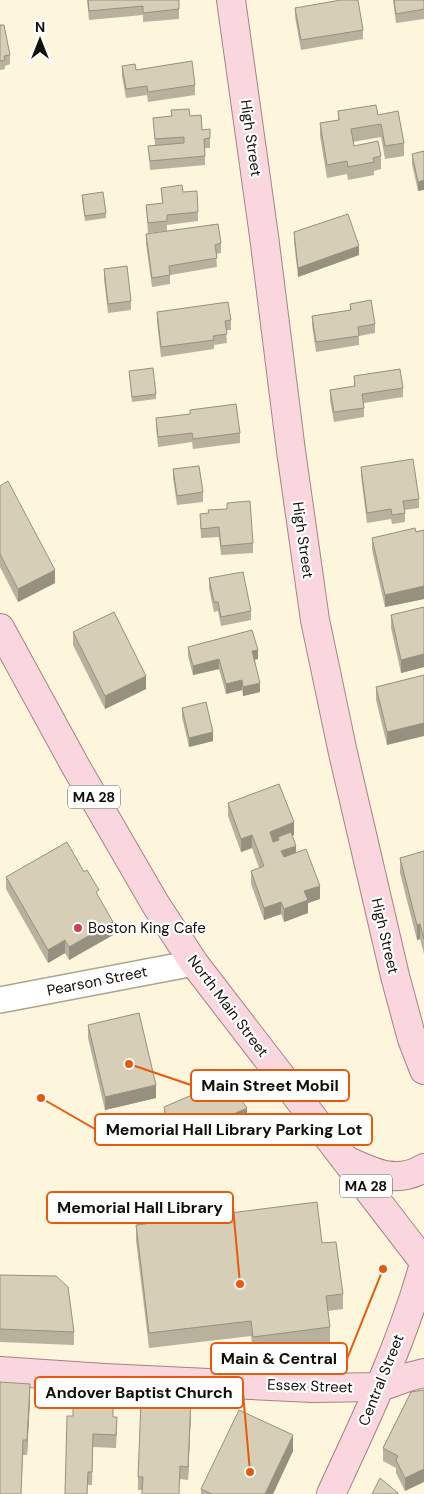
<svg xmlns="http://www.w3.org/2000/svg" width="424" height="1494" font-family="'DM Sans',sans-serif">
<rect width="100%" height="100%" fill="#fdf5dc"/>
<g fill="none" stroke-linecap="round" stroke-linejoin="round">
<g stroke="#aca58e" stroke-width="28">
<polyline id="minor" points="0,1000 194,963"/>
</g>
<g stroke="#a68084" stroke-width="30">
<g id="major">
<polyline points="231,0 264,236 291,451 315,620 343,753 395,976 412,1039 424,1070"/>
<polyline points="0,628 76,767 156,905 194,963 424,1262"/>
<path d="M346,1160c27,12 50,25 78,8"/>
<polyline points="0,1371 104,1378 312,1388 380,1387 408,1377 424,1373"/>
<path d="M331,1494c35,-75 71,-151 93,-230"/>
</g>
</g>
<use href="#minor" stroke="#fff" stroke-width="25"/>
<use href="#major" stroke="#fad7de" stroke-width="28"/>
</g>
<g fill="#b8b19d">
<polygon points="87,0 179,0 179,19 143,22 143,15 89,20"/>
<polygon points="393,0 424,0 424,19 396,23"/>
<polygon points="295,8 363,30 363,39 301,50 295,17"/>
<polygon points="0,25 10,55 10,64 5,66 5,69 0,70"/>
<polygon points="122,66 195,85 195,95 148,102 147,95 126,98 122,76"/>
<polygon points="171,110 190,116 210,138 210,148 205,148 205,165 150,170 148,146 155,145 153,118 171,116"/>
<polygon points="338,111 378,115 404,143 404,156 385,159 381,137 353,142 354,146 381,156 381,169 374,171 374,175 348,180 347,174 327,178 320,136 320,123 338,120"/>
<polygon points="424,151 418,191 412,164 412,154"/>
<polygon points="161,188 183,192 198,212 198,221 167,225 167,231 148,233 146,205 162,203"/>
<polygon points="82,195 106,213 106,218 85,221 82,200"/>
<polygon points="294,232 359,255 298,277 294,242"/>
<polygon points="146,234 221,243 221,253 216,254 217,267 170,275 170,284 152,287 146,244"/>
<polygon points="104,269 131,301 131,310 108,313 104,279"/>
<polygon points="350,304 375,324 375,333 359,336 359,345 316,352 312,325 312,316 350,310"/>
<polygon points="157,312 231,320 231,330 226,330 227,343 214,345 214,349 161,357 157,322"/>
<polygon points="129,371 156,394 156,399 132,402"/>
<polygon points="354,376 403,388 403,397 364,403 364,417 334,422 330,400 330,390 354,386"/>
<polygon points="156,418 240,433 240,443 193,449 192,442 158,447 156,427"/>
<polygon points="361,467 419,499 419,508 405,510 405,522 392,524 391,519 367,523 361,476"/>
<polygon points="173,469 203,492 203,502 177,505 173,478"/>
<polygon points="0,486 55,583 18,602 0,567"/>
<polygon points="200,514 253,543 253,553 221,555 219,537 201,538"/>
<polygon points="424,530 424,599 385,607 372,550 372,538"/>
<polygon points="209,578 251,611 251,620 221,626 218,611 214,612 209,588"/>
<polygon points="424,607 424,667 401,673 391,628 391,615"/>
<polygon points="73,632 146,689 105,709 73,645"/>
<polygon points="188,647 258,659 255,660 260,692 243,696 242,690 226,694 219,669 193,675 188,656"/>
<polygon points="424,675 387,745 376,700 376,687"/>
<polygon points="182,708 213,741 189,747 182,717"/>
<polygon points="228,803 294,835 292,836 296,852 320,899 308,903 308,913 284,922 281,914 264,920 251,884 251,871 259,868 252,848 241,852 228,816"/>
<polygon points="424,851 424,954 420,939 417,940 400,873 400,858"/>
<polygon points="6,877 99,897 113,935 69,960 65,953 48,963 6,889"/>
<polygon points="88,1025 156,1098 105,1110 88,1038"/>
<polygon points="164,1107 247,1113 172,1146 164,1112"/>
<polygon points="136,1225 322,1243 343,1294 343,1309 328,1311 330,1327 330,1342 253,1352 251,1336 149,1348 136,1240"/>
<polygon points="0,1275 74,1332 74,1345 0,1342"/>
<polygon points="411,1392 405,1491 396,1473 396,1468 383,1461 383,1448"/>
<polygon points="30,1399 27,1455 23,1455 0,1494"/>
<polygon points="191,1409 188,1480 180,1479 142,1490 138,1490 138,1477"/>
<polygon points="67,1416 113,1417 117,1430 116,1448 93,1447 92,1485 88,1485"/>
<polygon points="293,1451 273,1494 201,1494 201,1489"/>
</g>
<g fill="#96907f">
<polygon points="424,180 424,190 418,191 418,182"/>
<polygon points="359,246 359,255 298,277 298,268"/>
<polygon points="55,570 55,583 18,602 18,589"/>
<polygon points="424,586 424,599 385,607 385,595"/>
<polygon points="258,650 258,659 252,660 252,651"/>
<polygon points="424,654 424,667 401,673 401,660"/>
<polygon points="219,659 219,669 193,675 193,666"/>
<polygon points="146,676 146,689 105,709 105,696"/>
<polygon points="242,680 242,690 226,694 226,684"/>
<polygon points="260,683 260,692 243,696 243,687"/>
<polygon points="424,723 424,736 387,745 387,732"/>
<polygon points="213,732 213,741 189,747 189,738"/>
<polygon points="294,822 294,835 279,841 278,837 278,841 270,844 270,832"/>
<polygon points="252,835 252,848 241,852 241,839"/>
<polygon points="296,846 296,859 281,864 281,851"/>
<polygon points="320,886 320,899 308,903 308,913 284,922 284,909 304,891"/>
<polygon points="281,902 281,914 264,920 264,908"/>
<polygon points="113,922 113,935 69,960 69,947"/>
<polygon points="420,924 420,939 417,940 417,925"/>
<polygon points="65,940 65,953 48,963 48,950"/>
<polygon points="156,1085 156,1098 105,1110 105,1097"/>
<polygon points="247,1108 247,1113 172,1146 172,1141"/>
<polygon points="30,1384 30,1399 27,1455 27,1440"/>
<polygon points="191,1397 191,1409 188,1480 188,1467"/>
<polygon points="293,1435 293,1451 273,1494 265,1494"/>
<polygon points="23,1440 23,1455 21,1494"/>
<polygon points="424,1469 424,1482 405,1491 405,1478"/>
</g>
<g fill="#d6ceb6" stroke="#96907f">
<polygon points="88,0 179,0 179,9 143,13 143,6 89,11"/>
<polygon points="341,0 358,0 363,30 301,40 295,8"/>
<polygon points="394,0 424,0 424,9 396,14"/>
<polygon points="0,25 4,25 10,55 4,56 5,60 0,61"/>
<polygon points="192,61 195,85 148,92 147,86 126,89 122,66 135,64 136,70"/>
<polygon points="376,105 378,115 398,111 404,143 385,146 381,124 351,129 354,146 378,141 381,156 373,158 374,162 348,167 347,161 327,165 320,123 339,120 338,111"/>
<polygon points="189,109 190,116 201,115 202,130 210,129 210,138 204,139 205,156 150,161 148,146 184,143 184,137 155,139 153,118 172,116 171,110"/>
<polygon points="424,151 424,180 418,182 412,154"/>
<polygon points="182,185 183,192 197,191 198,212 167,215 167,221 148,223 146,205 163,203 161,188"/>
<polygon points="103,192 106,213 85,216 82,195"/>
<polygon points="348,214 359,246 298,268 294,232"/>
<polygon points="218,224 221,243 215,245 217,258 169,266 170,275 152,278 146,234"/>
<polygon points="127,266 131,301 108,304 104,269"/>
<polygon points="371,300 375,324 358,327 359,336 316,342 312,316 351,310 350,304"/>
<polygon points="228,302 231,320 225,321 227,334 213,336 214,340 161,347 157,312"/>
<polygon points="153,368 156,394 132,397 129,371"/>
<polygon points="400,369 403,388 362,394 364,408 334,412 330,390 355,386 354,376"/>
<polygon points="236,404 240,433 193,439 192,433 158,437 156,418 190,414 190,410"/>
<polygon points="413,459 419,499 403,501 405,513 392,515 391,509 367,513 361,467"/>
<polygon points="199,466 203,492 177,496 173,469"/>
<polygon points="8,481 55,570 18,589 0,554 0,486"/>
<polygon points="250,501 253,543 221,546 219,527 201,529 200,514 209,513 208,510 227,509 227,503"/>
<polygon points="415,528 416,532 424,530 424,586 385,595 372,538"/>
<polygon points="243,572 251,611 221,617 218,602 214,602 209,578"/>
<polygon points="424,607 424,654 401,660 391,615"/>
<polygon points="114,612 146,676 105,696 73,632"/>
<polygon points="252,630 258,650 252,651 260,683 243,687 242,680 226,684 219,659 193,666 188,647"/>
<polygon points="424,675 424,723 387,732 376,687"/>
<polygon points="206,702 213,732 189,738 182,708"/>
<polygon points="279,784 294,822 270,832 273,842 279,840 278,837 291,832 296,846 281,851 284,857 306,849 320,886 304,891 308,900 284,909 281,902 264,908 251,871 264,866 252,835 241,839 228,803"/>
<polygon points="67,842 84,872 87,870 99,890 96,892 113,922 69,947 65,940 48,950 6,877"/>
<polygon points="424,851 424,939 420,924 417,925 400,858"/>
<polygon points="139,1013 156,1085 105,1097 88,1025"/>
<polygon points="227,1080 247,1108 172,1141 164,1107"/>
<polygon points="317,1202 322,1243 336,1242 343,1294 326,1296 330,1327 253,1337 251,1321 149,1333 136,1225"/>
<polygon points="0,1275 56,1276 68,1287 74,1332 0,1329"/>
<polygon points="0,1382 30,1384 27,1440 23,1440 21,1494 0,1494"/>
<polygon points="424,1390 424,1469 405,1478 396,1460 398,1456 383,1448 411,1392"/>
<polygon points="154,1395 191,1397 188,1467 180,1466 179,1494 142,1494 143,1477 138,1477 141,1401 154,1401"/>
<polygon points="73,1399 113,1401 113,1417 117,1417 116,1435 93,1434 92,1472 88,1472 87,1494 65,1494 67,1416 73,1416"/>
<polygon points="239,1410 293,1435 265,1494 212,1494 201,1489"/>
<polygon points="380,1478 398,1493 397,1494 372,1494"/>
</g>
<circle fill="#ce3e56" stroke="#fff" stroke-width="2" cx="78" cy="928" r="5"/>
<g text-anchor="middle" dominant-baseline="central" stroke-width="4.5" stroke-linejoin="round" paint-order="stroke">
<g fill="#fff" stroke="#585751" stroke-width="1">
<rect x="68" y="785.5" width="52" height="23" rx="4"/>
<rect x="340" y="1174.5" width="52" height="23" rx="4"/>
</g>
<g font-size="14" font-weight="bold" fill="#110f07">
<text x="94" y="797">MA 28</text>
<text x="366" y="1186">MA 28</text>
</g>
<g font-size="15" fill="#110f07" stroke="#fff">
<text transform="translate(251 138) rotate(82)">High Street</text>
<text transform="translate(303 540) rotate(82)">High Street</text>
<text transform="translate(385 936) rotate(77)">High Street</text>
<text transform="translate(97 981) rotate(-11)">Pearson Street</text>
<text transform="translate(228 1006) rotate(53)">North Main Street</text>
<text transform="translate(381 1380) rotate(-68)">Central Street</text>
<text transform="translate(310 1386) rotate(2)">Essex Street</text>
</g>
<g font-size="15" fill="#110f07" stroke="#fff" text-anchor="start">
<text x="88" y="928">Boston King Cafe</text>
</g>
</g>
<path fill="none" stroke="#e8590c" stroke-width="2" d="M129 1064L191 1085M41 1098L95 1129M240 1284L233 1207M383 1269L347 1359M250 1472L243 1393"/>
<g fill="#e8590c" stroke="#fff" stroke-width="2">
<circle cx="129" cy="1064" r="5"/>
<circle cx="41" cy="1098" r="5"/>
<circle cx="240" cy="1284" r="5"/>
<circle cx="383" cy="1269" r="5"/>
<circle cx="250" cy="1472" r="5"/>
</g>
<g fill="#fff" stroke="#e8590c" stroke-width="2">
<rect x="191" y="1070" width="158" height="31" rx="5"/>
<rect x="95" y="1114" width="277" height="31" rx="5"/>
<rect x="47" y="1192" width="186" height="31" rx="5"/>
<rect x="211" y="1343" width="136" height="31" rx="5"/>
<rect x="35" y="1377" width="208" height="31" rx="5"/>
</g>
<g font-size="16" text-anchor="middle" font-weight="bold" fill="#110f07">
<text x="270" y="1091">Main Street Mobil</text>
<text x="234" y="1135">Memorial Hall Library Parking Lot</text>
<text x="140" y="1213">Memorial Hall Library</text>
<text x="279" y="1364">Main &amp; Central</text>
<text x="139" y="1398">Andover Baptist Church</text>
</g>
<g transform="translate(40 40)" stroke="#ffffff" stroke-width="4" paint-order="stroke">
<path d="M0-4L9 19L0 12L-9 19Z" fill="#110f07"/>
<text y="-8" font-size="14" font-weight="bold" text-anchor="middle" fill="#110f07">N</text>
</g>
</svg>
